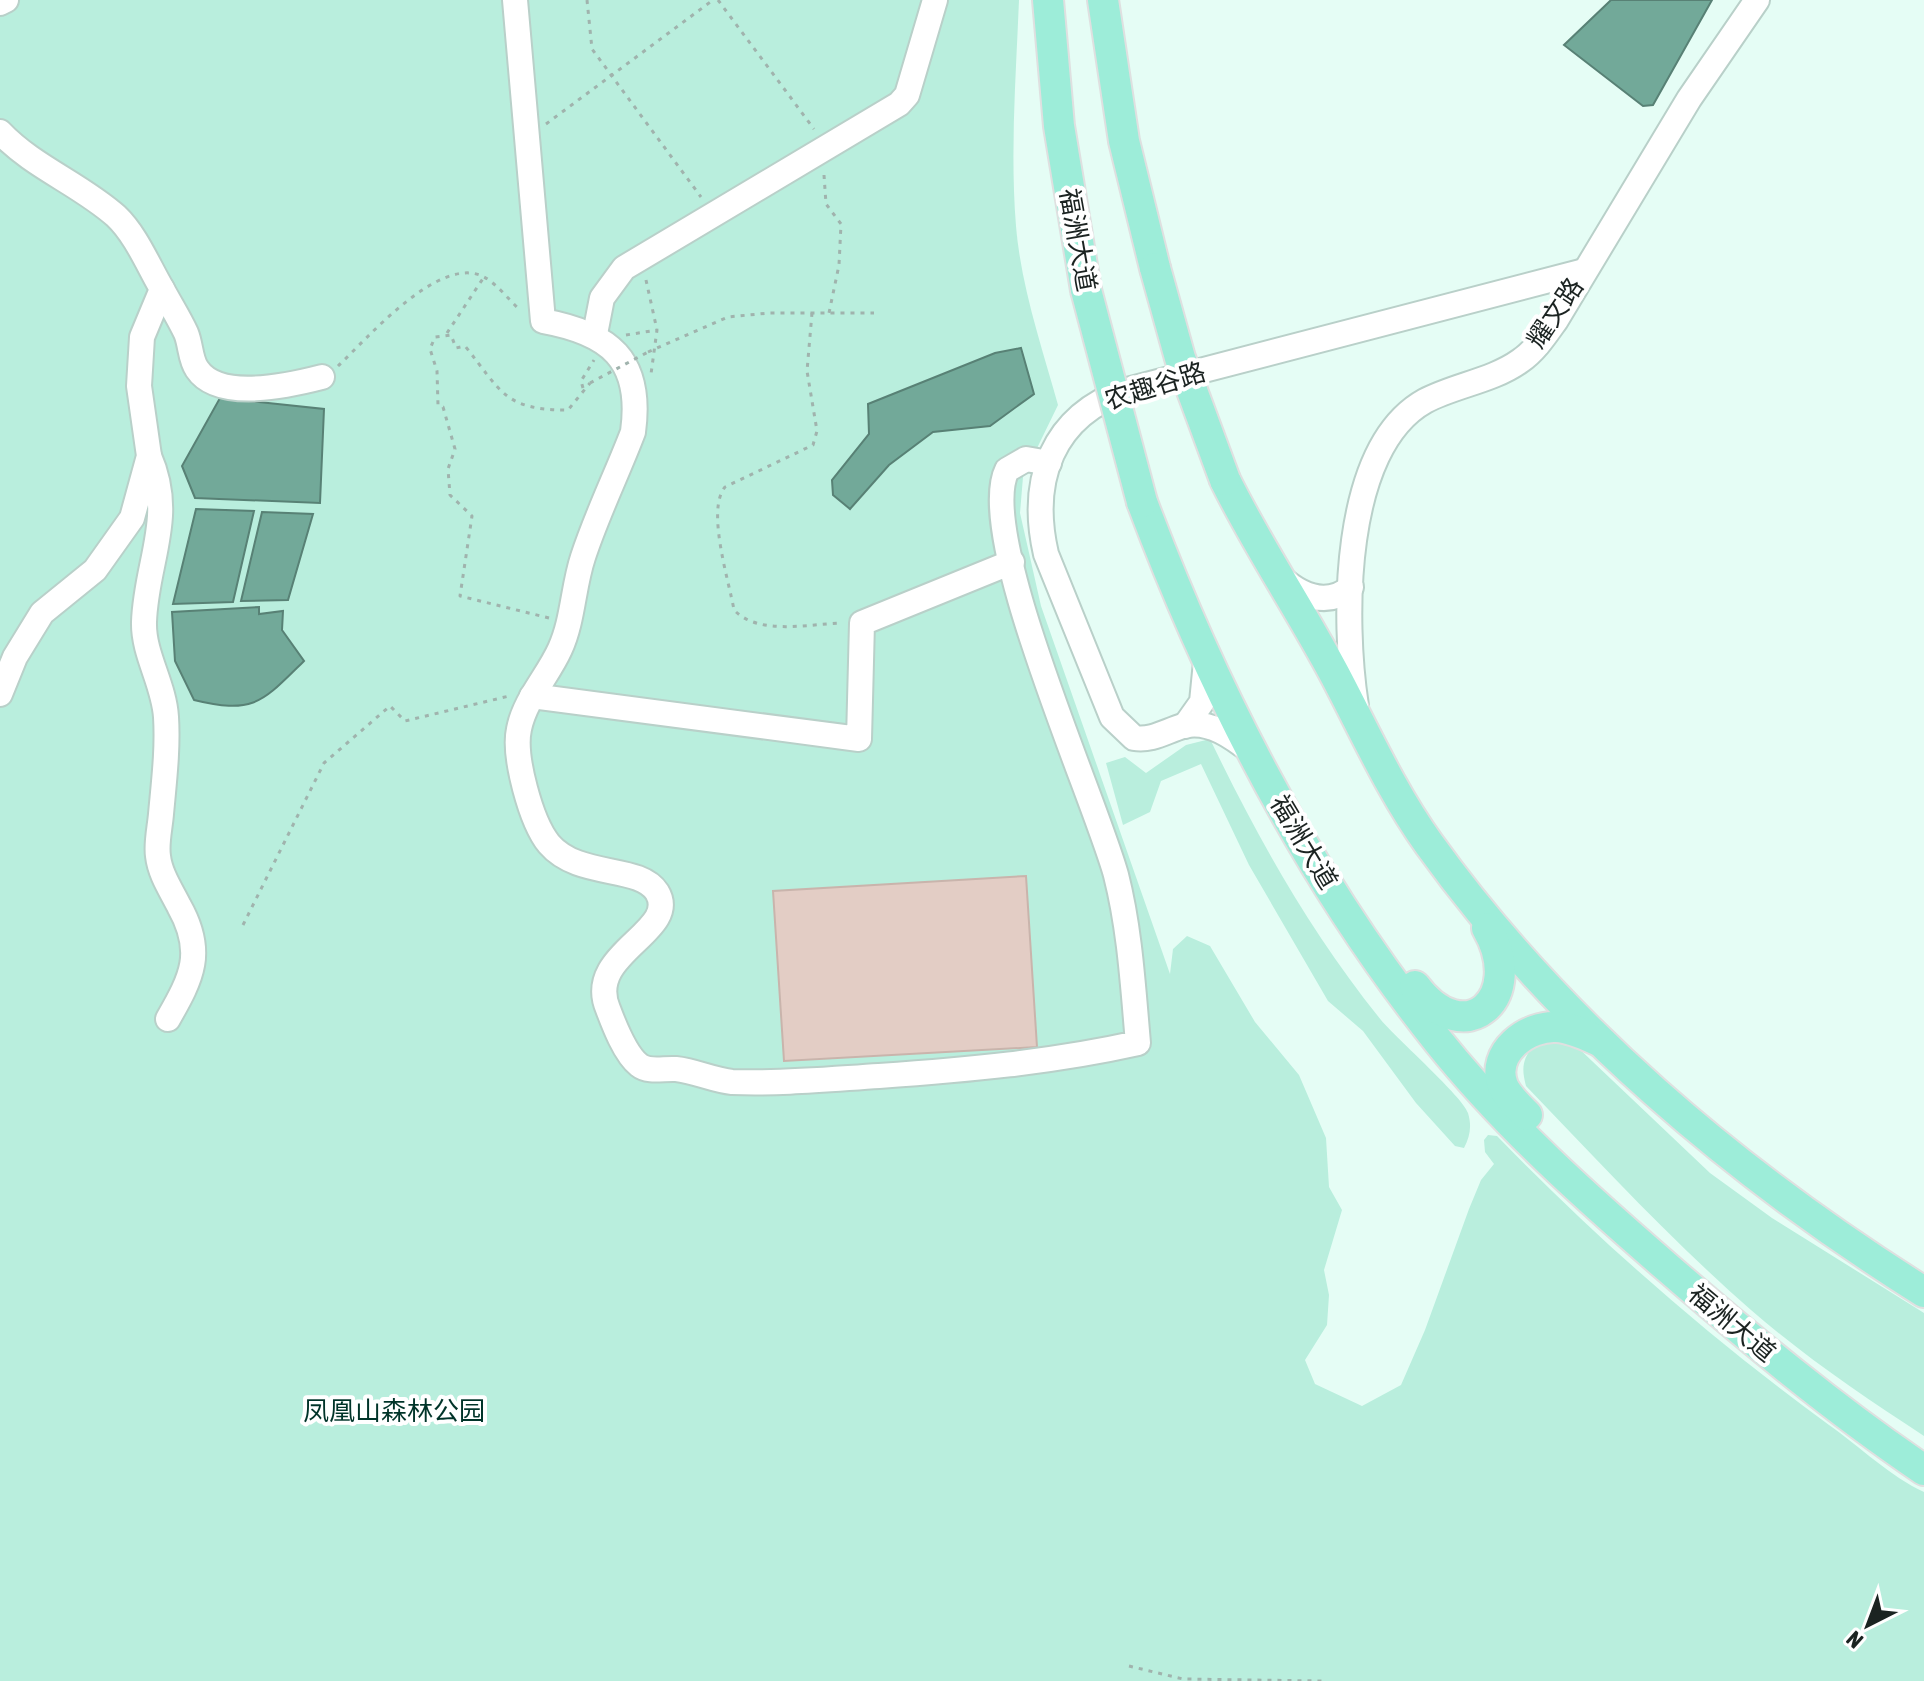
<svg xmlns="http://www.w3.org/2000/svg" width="1924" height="1681" font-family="'Asap Condensed','Noto Sans SC',sans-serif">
<rect width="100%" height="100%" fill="#e5fdf5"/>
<g fill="#b9eedd">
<path d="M0,0h1019c-3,75 -9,151 -3,226 5,61 26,121 42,179l-35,72 -3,36 21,93 129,368 3,-25 14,-13 23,10 45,76 44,53 27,63 3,49 13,23 -18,60 5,25 -2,30 -22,35 10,24 47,22 39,-21 24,-55 44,-121 12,-29 13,-16 -9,-12 -1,-12 4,-5 9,1c103,106 213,202 332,289 30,21 62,52 95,67v189h-1924z"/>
<path d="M1210,739c48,100 101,194 171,281 16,19 82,77 87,93 4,13 2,23 -4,35l-9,-2 -39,-43 -53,-72 -35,-30 -79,-136 -48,-101 -40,17 -11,31 -27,13 -17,-62 19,-6 21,16 40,-28z"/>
<path d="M1540,1040l32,2 138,131 62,45 152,95v123c-60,-39 -119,-79 -173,-126 -80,-70 -152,-148 -225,-224 -6,-22 -2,-31 14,-46z"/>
</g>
<g fill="#72a999" stroke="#588175" stroke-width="2">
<polygon points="1611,0 1712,0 1653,105 1643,106 1564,45"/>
<polygon points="1021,348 1034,394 990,426 933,432 889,465 850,509 833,495 832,480 869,434 868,404 995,353"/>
<polygon points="220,398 324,409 320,503 195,498 182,466"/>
<polygon points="196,509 254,511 233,602 173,604"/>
<polygon points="262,512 313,514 288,600 241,601"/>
<path d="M259,607v7l24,-3 -1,19 22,31c-41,40 -49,54 -110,39l-19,-39 -3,-49z"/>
</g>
<polygon fill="#e3cdc5" stroke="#c9b4ac" stroke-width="2" points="1026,876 1037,1047 784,1061 773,891"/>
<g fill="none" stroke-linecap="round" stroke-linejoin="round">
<g stroke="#b9d0c9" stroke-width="28">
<g id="minor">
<path d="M515,0l28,321c66,12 100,38 90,111 -16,42 -36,82 -50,125 -10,30 -10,64 -23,92 -12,27 -35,50 -41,80 -6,27 12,93 30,115 30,35 90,20 108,48 24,40 -73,61 -49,117 6,16 17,45 31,56 10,8 25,3 37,4 19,2 37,11 56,13 48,2 99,-3 147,-6 87,-6 174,-14 259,-33 -5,-56 -8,-113 -22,-168 -21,-77 -141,-341 -109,-405l19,-11 23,4"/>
<polyline points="0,3 6,0"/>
<path d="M0,132c33,35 80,52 116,84 20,19 32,49 46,73l-20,48 -3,49 10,70 -17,62 -37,52 -53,43 -27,44 -15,37"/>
<path d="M162,289c8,15 17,29 24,44 5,12 4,26 11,36 22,33 94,16 125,8"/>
<polyline points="595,334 602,298 624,268 899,104 907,95 935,0"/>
<path d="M149,456c27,61 -3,105 -5,166 -1,32 20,62 22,95 2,32 -2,64 -5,97 -1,13 -5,29 -3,42 2,18 13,34 21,50 26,46 13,71 -11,113"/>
<path d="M1280,577c21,19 47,31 71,10"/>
<polyline points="532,696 859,739 862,623 1012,562"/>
<path d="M1356,706c-13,-84 -15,-258 69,-305 30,-16 67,-20 95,-40 15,-10 26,-27 36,-41l133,-221 68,-99"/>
<polyline points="1185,726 1202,702 1206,662"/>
<path d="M1253,753c-19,-15 -44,-34 -70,-27 -17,5 -31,15 -49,12l-22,-21 -66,-163c-17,-74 6,-138 81,-164l457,-119"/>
</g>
</g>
<g stroke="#dfe0e0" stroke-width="34">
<g id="major">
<polyline points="1048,0 1059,126 1086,290"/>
<polyline points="1103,0 1124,141 1155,268"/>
<path d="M1225,480c33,67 75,129 110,195 30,57 56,116 94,169 130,181 307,330 495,448"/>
<path d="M1142,502c72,192 167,378 296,539 68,85 149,157 231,228 82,71 165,140 255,201"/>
<path d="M1415,986c50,67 112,12 72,-58"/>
<path d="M1527,1115c-9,-9 -19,-18 -24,-29 -13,-34 25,-61 54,-59 15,1 29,8 42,14"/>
</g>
</g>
<g stroke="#a0b3ad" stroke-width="3" stroke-dasharray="4 6" stroke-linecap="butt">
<polyline points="587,0 592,49 701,197"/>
<polyline points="718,0 814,129"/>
<polyline points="546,124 713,0"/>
<polyline points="824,175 826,204 841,224 839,265 829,313"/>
<polyline points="646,280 657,330 651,374"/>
<path d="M812,313l-5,58 10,60 -4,14 -88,42c-19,23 4,94 9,123 25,26 74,14 108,13"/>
<polyline points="447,333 484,277"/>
<polyline points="626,335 657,330"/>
<polyline points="648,352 728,317 769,313 874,313"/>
<path d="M338,366c28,-26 102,-113 146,-89 13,7 25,23 36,33"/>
<polyline points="583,388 581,381 594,360"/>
<path d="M549,618l-89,-22 12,-80 -22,-21 -2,-26 7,-20 -12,-42 -5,-2 -1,-34 -7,-22 5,-12 16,-2 5,13 9,-2c37,46 39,64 103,64l22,-27"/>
<polyline points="243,925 324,763 390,706 405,721 509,696"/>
<polyline points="1129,1666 1183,1679 1322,1681"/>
</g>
<use href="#minor" stroke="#fff" stroke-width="24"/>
<use href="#major" stroke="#9dedd9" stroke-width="30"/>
<g stroke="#dfe0e0" stroke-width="34" stroke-linecap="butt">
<g id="major-bridge">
<polyline points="1155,268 1180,358 1225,480"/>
<polyline points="1086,290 1142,502"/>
</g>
</g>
<polyline stroke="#a0b3ad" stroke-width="3" stroke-dasharray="4 6" stroke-linecap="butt" points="590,383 648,352"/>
<use href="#major-bridge" stroke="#9dedd9" stroke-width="30"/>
</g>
<g text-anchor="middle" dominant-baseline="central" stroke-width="8" stroke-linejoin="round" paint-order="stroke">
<g font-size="26" fill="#1b2321" stroke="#fff">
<text transform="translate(1078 240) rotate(80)">福洲大道</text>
<text transform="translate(1555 313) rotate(-56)">耀文路</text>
<text transform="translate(1155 386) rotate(-17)">农趣谷路</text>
<text transform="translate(1304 842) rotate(59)">福洲大道</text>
<text transform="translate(1732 1323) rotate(40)">福洲大道</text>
</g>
<g font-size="26" fill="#003429" stroke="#fff">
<text x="394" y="1411">凤凰山森林公园</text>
</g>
</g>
<g transform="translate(1868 1625) rotate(222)" stroke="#ffffff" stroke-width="6" paint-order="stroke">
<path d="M0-6L14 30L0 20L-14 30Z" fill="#1b2321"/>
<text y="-12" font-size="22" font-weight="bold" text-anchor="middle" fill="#1b2321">N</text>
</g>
</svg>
